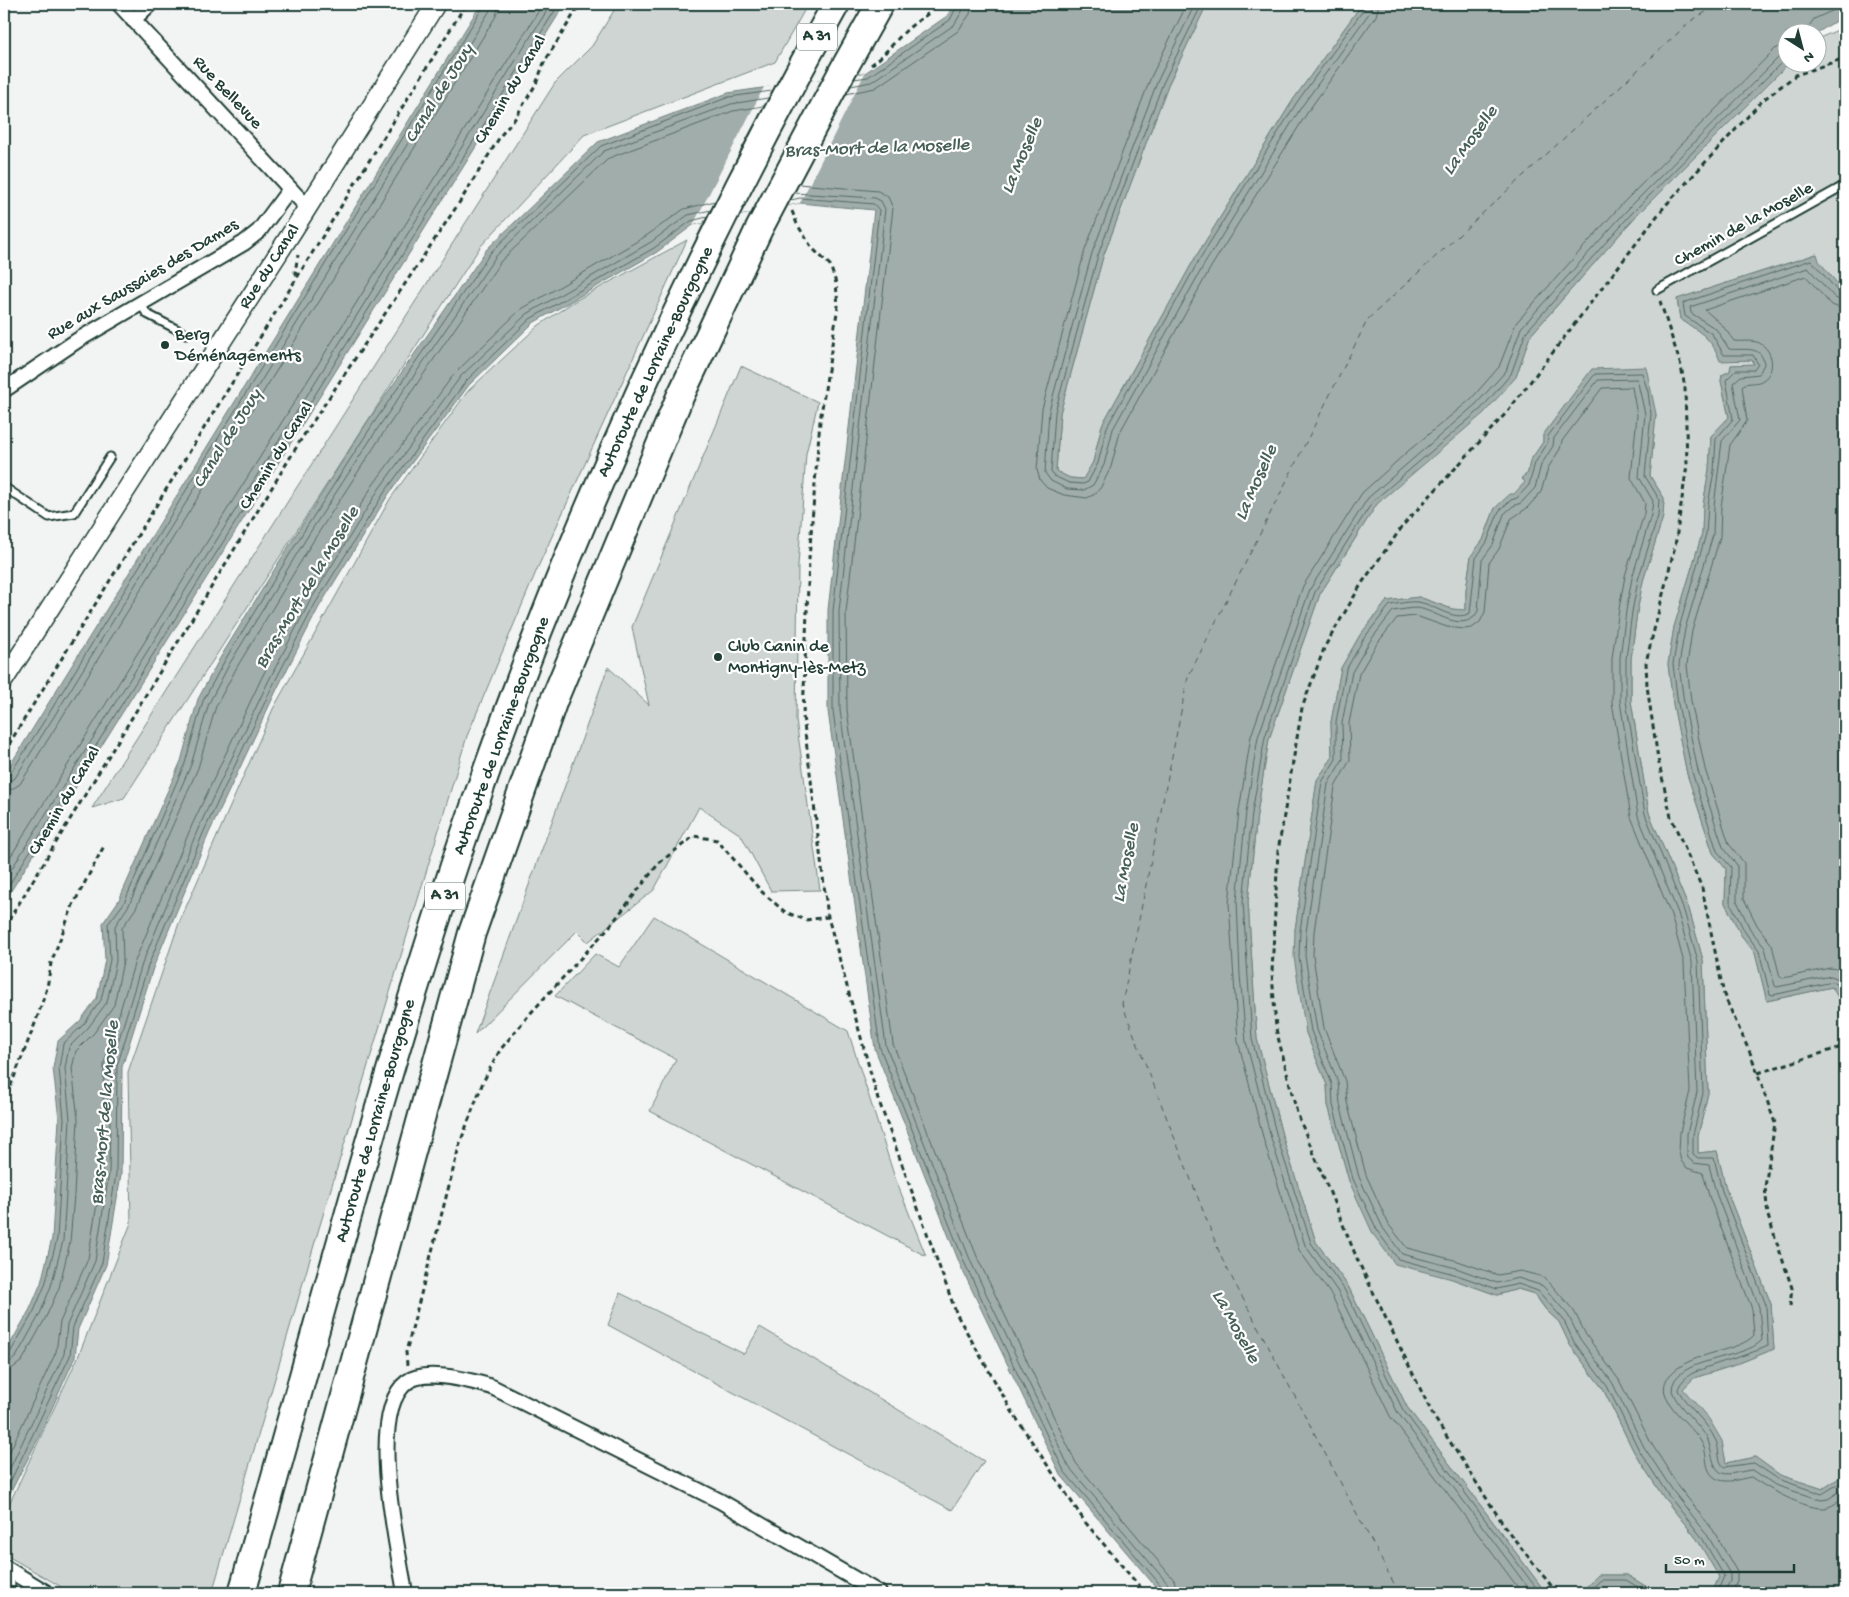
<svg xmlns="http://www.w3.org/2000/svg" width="1849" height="1597" font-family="'Gochi Hand',sans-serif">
<rect width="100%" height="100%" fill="#f2f3f3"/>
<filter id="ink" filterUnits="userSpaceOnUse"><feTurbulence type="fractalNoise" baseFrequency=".02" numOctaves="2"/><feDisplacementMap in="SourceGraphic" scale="10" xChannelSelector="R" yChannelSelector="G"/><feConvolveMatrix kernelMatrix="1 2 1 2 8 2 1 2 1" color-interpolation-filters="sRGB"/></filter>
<g filter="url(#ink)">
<g fill="#ced5d3" stroke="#768984">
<polygon points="618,4 808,4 775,62 584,135 480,247 124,798 92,808 555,83 592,46"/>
<polygon points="1207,4 1362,4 1293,100 1195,258 1102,425 1093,462 1084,479 1070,478 1056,472 1060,413 1103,257 1168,85"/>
<path d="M1845,27v266l-27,-32 -2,-7 -139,45 3,20c19,12 33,20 40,41h32l2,5h-23l-1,6 -8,4 -1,6 8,37 -18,18 -2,34 -6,35 -1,29 -28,93 -6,37 5,40 14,70 26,79 13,16 -1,34 16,32 14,18 12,48 65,-14 13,22v186l-6,49 1,57 5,33v140l-22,15 -43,-14 -25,-18 -29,6c-7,-35 -21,-48 -44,-74l12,-11 38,-12 42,-17 -3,-45 -45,-115 -9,-38 -19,2v-17l10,-43 -5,-133 -14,-51 -40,-96 -18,-112v-42l6,-47 6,-31 20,-64 1,-19 -14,-22 6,-62 -64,-45 -49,66v7l-13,19 -4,21 -12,13 -19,13 -12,32 -12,16 -5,34v21l-14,-2 -33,-12 -32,4 -27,34 -19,33 -10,54 1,36 -15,22 -22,150 11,103 21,52 1,20 21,76 103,98 45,16 21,-6 16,5 12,16 13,12 11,23 33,44 31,63 30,46 33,41 22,38 -7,16h-55l-30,-18h-29l-18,18h-34l-139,-186 -59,-121 -32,-44 -34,-107 -25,-96 -9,-137 9,-88 12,-75 51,-145 57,-90 139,-127 14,-41 106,-120 153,-153 27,-1 1,-23z"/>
<polygon points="687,240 538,567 467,736 317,1235 212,1593 72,1593 4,1554 4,1515 78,1357 131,1223 128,1072 179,923 273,709 390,499 468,391 538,326 573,302"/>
<polygon points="741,366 818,402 806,454 798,566 796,720 820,890 771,891 741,835 699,807 654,890 588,942 577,931 475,1034 608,667 649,705 632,627"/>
<polygon points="654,916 848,1031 895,1178 926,1256 650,1111 676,1059 555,996 595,954 619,967"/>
<polygon points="620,1293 744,1354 760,1327 984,1461 952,1510 608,1325"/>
</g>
<g fill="#a1adaa" stroke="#6d807b">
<polygon points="481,4 565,4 4,902 4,775"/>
<polygon points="954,4 1207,4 1168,85 1103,257 1060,413 1056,471 1070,478 1083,479 1093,462 1102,425 1195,258 1293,100 1362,4 1845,4 1845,15 1817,33 1786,32 1786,62 1789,63 1636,216 1530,336 1516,377 1484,413 1377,504 1320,594 1269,739 1257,814 1248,902 1257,1039 1282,1135 1316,1242 1348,1286 1407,1407 1546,1593 1161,1593 1060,1474 961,1267 875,1049 828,711 828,610 874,210 800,203 693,225 657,252 533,323 469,385 388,495 319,607 278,687 209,833 153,968 122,1067 121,1174 106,1265 78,1329 75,1357 39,1437 4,1505 4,1355 30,1309 41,1283 52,1238 59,1119 53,1068 58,1041 80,1021 97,998 105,960 103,923 119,900 181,761 198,699 220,658 300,528 368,421 487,249 598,142 728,93 865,73 947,16"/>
<path d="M1817,254l2,7 26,32v716l-13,-22 -65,14 -12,-48 -14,-18 -16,-32 1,-34 -13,-16 -26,-79 -14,-70 -5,-40 6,-37 28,-93 1,-29 6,-35 2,-34 18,-19 -8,-36 1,-6 8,-4 1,-6 23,-1 -2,-4 -32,1c-7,-22 -21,-30 -40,-42l-3,-20z"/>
<polygon points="1646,367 1656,414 1650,476 1664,498 1663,517 1643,581 1637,612 1631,659 1631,701 1649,813 1689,909 1703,960 1708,1093 1698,1136 1698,1153 1717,1151 1726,1189 1771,1304 1774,1349 1732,1366 1694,1378 1683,1389 1709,1419 1722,1441 1726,1463 1755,1457 1780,1475 1823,1489 1845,1474 1845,1593 1712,1593 1719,1577 1697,1539 1664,1498 1634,1452 1603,1389 1570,1345 1559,1322 1546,1310 1535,1294 1518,1289 1497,1295 1452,1279 1395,1264 1373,1234 1349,1181 1328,1105 1327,1085 1306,1033 1294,957 1295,930 1317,780 1332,758 1331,722 1341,668 1360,635 1387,601 1419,597 1452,609 1466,610 1466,590 1471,556 1483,540 1495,508 1510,494 1514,494 1525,482 1521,478 1528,473 1530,461 1543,442 1543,435 1592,369"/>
<path d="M1845,1195v139c-8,-47 -5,-92 0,-139z"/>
<polygon points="1598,1575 1627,1575 1657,1593 1580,1593"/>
</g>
<polygon fill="#f2f3f3" points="865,73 800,203 693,225 764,87"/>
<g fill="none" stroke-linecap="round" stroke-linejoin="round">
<g stroke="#536a63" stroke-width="1">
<polyline points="1187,4 1151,77 1085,250 1042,409 1037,470 1040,480 1047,488 1064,495 1087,498 1095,494 1101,487 1111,467 1120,432 1211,267 1309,110 1376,16 1379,4"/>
<polyline points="1195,4 1158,80 1092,253 1049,411 1045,473 1051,481 1067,489 1084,490 1093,485 1104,465 1113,429 1205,263 1302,106 1370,12 1372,4"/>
<polyline points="1202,4 1163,83 1098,255 1055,412 1051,472 1054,476 1069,483 1083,484 1088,482 1098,463 1107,427 1199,260 1297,102 1364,9 1365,4"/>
<polyline points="1805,32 1814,19 1845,5"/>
<polyline points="854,79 868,77 950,20 958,4"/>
<polyline points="851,86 871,82 954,25 963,10 964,4"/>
<polyline points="846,94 875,88 958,31 970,14 972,4"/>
<polyline points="799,184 878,191 888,197 893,208 846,612 847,710 893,1044 978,1259 1076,1463 1174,1580 1178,1593"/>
<polyline points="794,193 875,198 881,201 885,209 839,611 840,710 886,1046 971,1262 1069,1467 1168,1584 1171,1593"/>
<polyline points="791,200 800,198 874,204 879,210 833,611 833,711 880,1048 965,1264 1064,1471 1163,1588 1165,1593"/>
<polyline points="1845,296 1840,294 1811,260 1683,303 1685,316 1712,334 1724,355 1753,355 1758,364 1754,370 1736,370 1726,380 1733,419 1716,439 1714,471 1708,505 1706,534 1679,628 1673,664 1678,704 1692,772 1717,851 1731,867 1730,902 1745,932 1759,951 1770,994 1773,995 1832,982 1836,984 1845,999"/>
<path d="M1845,302l-10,-4 -27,-30 -118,39 1,6 25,16 13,20c14,2 33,-5 35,15l-5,10 -18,2 -8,7 7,37 -18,21 -8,65 -1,29 -28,94 -6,36 5,38 14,68 25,76 14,18v36l13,28 15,19 10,38 2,1 54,-11 8,3 6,8"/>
<path d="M1845,309l-14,-4 -25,-29 -101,34 17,15 12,16c7,1 16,-1 23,1 16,6 20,29 6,38 -7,5 -16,1 -21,6l5,35 -17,24 -9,62 -1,30 -28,94 -5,34 4,36 14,68 24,75 15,19v36l13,26 15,20 8,32 3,1 47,-10 7,1 8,5"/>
<polyline points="4,777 10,774 48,715 485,4"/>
<polyline points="4,783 15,778 53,718 489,12 491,4"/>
<polyline points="4,790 12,789 20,784 59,722 496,16 499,4"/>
<polyline points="4,867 543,4"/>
<polyline points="4,881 551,4"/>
<polyline points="4,893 559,4"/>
<polyline points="1845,1238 1845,1305"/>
<polyline points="4,1356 10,1353 34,1311 45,1285 57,1239 64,1119 59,1068 63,1044 84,1024 101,1000 110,960 108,924 124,903 185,763 203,701 225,660 304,531 373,424 491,252 601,146 729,97 772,91"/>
<polyline points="4,1363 10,1362 16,1357 40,1314 51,1286 63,1241 66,1194 70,1119 65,1068 69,1047 88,1028 107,1002 116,961 115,926 129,905 191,765 209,703 230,663 309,534 378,428 496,256 604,151 731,104 768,98"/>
<polyline points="4,1370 13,1368 22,1361 46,1317 59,1288 70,1242 74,1195 78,1119 72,1068 76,1051 94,1033 114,1005 123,961 122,928 136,908 198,768 216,706 237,667 315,538 384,432 501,261 609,158 733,111 764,106"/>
<polyline points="4,1464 56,1352 60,1322 88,1259 102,1173 104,1064 135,961 192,825 261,679 303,597 373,485 454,374 520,310 646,236 684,209 715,201"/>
<polyline points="4,1481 64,1354 67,1325 95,1261 109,1173 111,1065 142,964 198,829 268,682 310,601 379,489 461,376 527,314 651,242 688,215 711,210"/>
<polyline points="4,1495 70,1356 73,1327 102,1263 116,1174 117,1066 148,966 204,831 273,685 315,604 384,493 466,381 530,319 654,248 691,221 707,217"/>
<polyline points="1522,1593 1390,1416 1332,1296 1299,1250 1264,1141 1238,1041 1229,903 1239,811 1251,736 1303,586 1362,493 1407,452 1471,399 1499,367 1516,323 1622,204 1775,49 1786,44"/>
<polyline points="1532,1593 1398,1413 1338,1292 1305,1245 1271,1138 1246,1042 1240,975 1237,901 1246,812 1258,737 1310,589 1368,498 1476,404 1506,371 1521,328 1628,209 1781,55 1786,52"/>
<polyline points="1540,1593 1403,1410 1344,1289 1311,1243 1277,1137 1252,1039 1243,902 1252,813 1265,737 1315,592 1373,501 1481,409 1511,374 1526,332 1632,213 1786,58"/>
<polyline points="1587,1593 1601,1580 1626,1580 1648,1593"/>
<path d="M1717,1593l7,-17 -23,-40 -33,-41 -29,-45 -32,-64 -33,-44 -11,-23 -25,-28 -20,-7 -21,5 -43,-15 -56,-15 -20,-27 -25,-53 -20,-74 -1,-21 -21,-53 -12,-74 1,-26 22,-149 14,-23v-37l10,-52 18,-32 26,-33c8,-1 19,-4 27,-3 16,1 36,21 53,11l6,-55 11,-16 12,-31 12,-11 6,-2 12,-13 6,-22 12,-19 1,-8 47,-62 47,-1 6,19 3,22 -6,62 14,23 -1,17 -20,64 -6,32 -6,47v42l19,113 39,97 14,50 5,132 -10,42v19l5,4h16l8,33 44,114 2,41c-24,11 -51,16 -75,27 -6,3 -14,10 -15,17 10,18 29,31 38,51 4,8 1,20 8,26l30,-4 24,16 44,15 23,-14"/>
<path d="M1724,1593l6,-12v-7l-24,-41 -33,-42 -29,-44 -32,-65 -32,-43 -12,-24 -25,-29 -25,-8 -21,5 -41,-15 -54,-14 -19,-26 -24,-51 -19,-73 -2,-22 -21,-52 -12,-74 1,-24 22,-148 15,-25 -1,-36 10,-51 18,-31 23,-30c7,-1 17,-3 24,-3 18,2 40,23 57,9l4,-6 4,-51 11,-15 11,-31 9,-8 8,-3 14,-15 6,-23 12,-19 1,-8 44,-58 39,-1 8,35 -6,63 14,24 -2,14 -19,63 -6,33 -6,47v43l18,115 40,97 14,49 5,130 -10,42v18l1,6 6,5 15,2 7,28 43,114 3,33c-16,20 -91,17 -90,51 6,17 26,31 35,47 5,10 4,30 15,35 8,3 22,-3 31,-3l22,15 46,15 7,-1 17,-11"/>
<path d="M1732,1593l5,-12v-9l-24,-42 -34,-43 -28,-44 -32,-63 -33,-45 -12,-24 -26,-30 -8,-5 -20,-5 -22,4 -40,-14 -51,-13 -18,-23 -23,-50 -19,-73 -2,-21 -21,-53 -11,-72 1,-24 21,-145 15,-27 -1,-37 10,-49 17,-29 21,-27 19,-2 31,11 17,2 8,-1 8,-6 5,-10 4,-49 10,-14 12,-30 16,-11 14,-16 7,-24 12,-19 2,-8 40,-53 30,-1 5,28 -6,63 14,25 -1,11 -19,62 -6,33 -7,49v44l19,115 40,98 13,48 6,128 -10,41 -1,20 2,9 6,7 16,5 6,23 43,113 2,26c-13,17 -63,16 -84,40 -6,6 -7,14 -4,22 8,18 28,30 37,48 5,11 1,24 11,32 11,8 25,2 37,0 16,11 53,32 73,31 8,-1 15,-7 21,-11"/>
</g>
<polyline stroke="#465f57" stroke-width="1" stroke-dasharray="6 5" stroke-linecap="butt" points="1399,1593 1222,1259 1122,1004 1188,677 1368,319 1691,21 1719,4"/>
<g stroke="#1f3d34" stroke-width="11">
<g id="service">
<polyline points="1657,290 1845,185"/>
<polyline points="140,303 147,314 186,334"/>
<polyline points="4,487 49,517 74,513 110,457"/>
</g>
</g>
<g stroke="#1f3d34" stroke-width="18">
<g id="minor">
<polyline points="119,4 308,208"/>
<polyline points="133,20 150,4"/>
<polyline points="4,390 78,340 244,243 259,231 290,189"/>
<polyline points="4,1567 47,1593"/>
<polyline points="6,1568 8,1593"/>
<path d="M405,1593c-7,-46 -39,-180 2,-211 18,-14 65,-1 85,5l228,114 159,92"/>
</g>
</g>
<g stroke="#1f3d34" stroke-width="21">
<polyline id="tertiary" points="4,680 294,229 436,4"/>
</g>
<g stroke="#1f3d34" stroke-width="30">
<g id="motorway">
<path d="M242,1593c73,-255 139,-512 224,-763 97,-286 223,-563 370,-826"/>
<polyline points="291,1593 472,933 554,700 679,399 759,229 843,70 880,4"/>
</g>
</g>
<g stroke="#1f3d34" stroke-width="3" stroke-dasharray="5 4" stroke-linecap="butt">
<path d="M871,65c15,-11 25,-26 39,-38 9,-8 20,-12 26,-23"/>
<polyline points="792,211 797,224 812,248 830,265 836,283 838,306 820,421 809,559 803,716 828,917 877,1096 957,1315 1013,1413 1085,1522 1145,1593"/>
<polyline points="297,275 295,272 298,255"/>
<polyline points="1660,301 1681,366 1685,388 1687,465 1675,546 1646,662 1647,686 1658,759 1671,817 1702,888 1724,995 1751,1055 1775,1123 1765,1187 1768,1216 1792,1288 1790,1306"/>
<polyline points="4,752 466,4"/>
<polyline points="4,928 302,438 461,200 501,135 514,120 536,84 544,63 580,4"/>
<polyline points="1758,1073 1845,1046"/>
<polyline points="4,1103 36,1021 47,988 51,963 73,905 104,846"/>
<polyline points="4,1195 4,1222"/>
<polyline points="407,1365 406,1352 460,1143 483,1082 500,1050 528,1016 610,926 659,863 694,836 717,840 762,892 785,912 806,920 828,917"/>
<polyline points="1557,1593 1507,1530 1434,1417 1358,1261 1297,1113 1276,1029 1272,972 1278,851 1302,708 1325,646 1362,583 1405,523 1508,411 1664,207 1763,100 1796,75 1845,58"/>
</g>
<use href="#service" stroke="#fff" stroke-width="7"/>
<use href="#minor" stroke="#fff" stroke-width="14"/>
<use href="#tertiary" stroke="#fff" stroke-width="18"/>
<use href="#motorway" stroke="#fff" stroke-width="26"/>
</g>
</g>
<g fill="#1f3d34" stroke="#fff" stroke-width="2">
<circle cx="165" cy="345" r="5"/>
<circle cx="718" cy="657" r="5"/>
</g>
<g text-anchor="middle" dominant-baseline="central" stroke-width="4.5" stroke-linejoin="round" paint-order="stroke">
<g fill="#fff" stroke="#627771" stroke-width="1">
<rect x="797" y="23.5" width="40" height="27" rx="4"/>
<rect x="425" y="882.5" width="40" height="27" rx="4"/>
</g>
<g font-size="16" font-weight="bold" fill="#1f3d34">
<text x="817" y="37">A 31</text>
<text x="445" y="896">A 31</text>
</g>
<g font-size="18" fill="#1f3d34" stroke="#fff">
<text transform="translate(511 90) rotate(-59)">Chemin du Canal</text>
<text transform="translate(227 93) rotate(47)">Rue Bellevue</text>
<text transform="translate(1744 225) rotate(-29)">Chemin de la Moselle</text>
<text transform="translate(270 267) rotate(-57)">Rue du Canal</text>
<text transform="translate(143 280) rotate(-31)">Rue aux Saussaies des Dames</text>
<text transform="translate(656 362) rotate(-65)">Autoroute de Lorraine-Bourgogne</text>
<text transform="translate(277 456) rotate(-58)">Chemin du Canal</text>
<text transform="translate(502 736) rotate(-70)">Autoroute de Lorraine-Bourgogne</text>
<text transform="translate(65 801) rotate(-59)">Chemin du Canal</text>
<text transform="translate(376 1121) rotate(-74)">Autoroute de Lorraine-Bourgogne</text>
</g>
<g font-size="18" fill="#1f3d34" stroke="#fff" text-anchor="start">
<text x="175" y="335">Berg<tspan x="175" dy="21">Déménagements</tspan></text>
<text x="728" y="647">Club Canin de<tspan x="728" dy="21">Montigny-lès-Metz</tspan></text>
</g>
<g font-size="19" font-style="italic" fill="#465f57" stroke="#fff">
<text transform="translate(440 94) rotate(-58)">Canal de Jouy</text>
<text transform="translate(1471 141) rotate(-54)">La Moselle</text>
<text transform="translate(877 149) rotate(-2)">Bras-Mort de la Moselle</text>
<text transform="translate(1023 156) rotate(-67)">La Moselle</text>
<text transform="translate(228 439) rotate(-58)">Canal de Jouy</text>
<text transform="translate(1257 483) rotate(-66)">La Moselle</text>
<text transform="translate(308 588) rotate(-59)">Bras-Mort de la Moselle</text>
<text transform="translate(1127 863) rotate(-79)">La Moselle</text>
<text transform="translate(106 1113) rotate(-85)">Bras-Mort de la Moselle</text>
<text transform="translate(1235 1327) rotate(61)">La Moselle</text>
</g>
</g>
<rect width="1849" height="1597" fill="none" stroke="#fff" stroke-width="20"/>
<rect x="10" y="10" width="1829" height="1577" fill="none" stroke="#1f3d34" stroke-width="2" filter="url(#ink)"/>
<g transform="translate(1802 48) rotate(144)"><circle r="24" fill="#ffffff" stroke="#a5b1ae"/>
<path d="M0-4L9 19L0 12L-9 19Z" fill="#1f3d34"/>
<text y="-8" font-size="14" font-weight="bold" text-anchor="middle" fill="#1f3d34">N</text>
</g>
<path d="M1666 1564v8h128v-8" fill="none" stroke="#1f3d34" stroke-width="2.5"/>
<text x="1674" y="1564" font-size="15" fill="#1f3d34" stroke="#ffffff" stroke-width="4" paint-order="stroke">50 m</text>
</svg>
